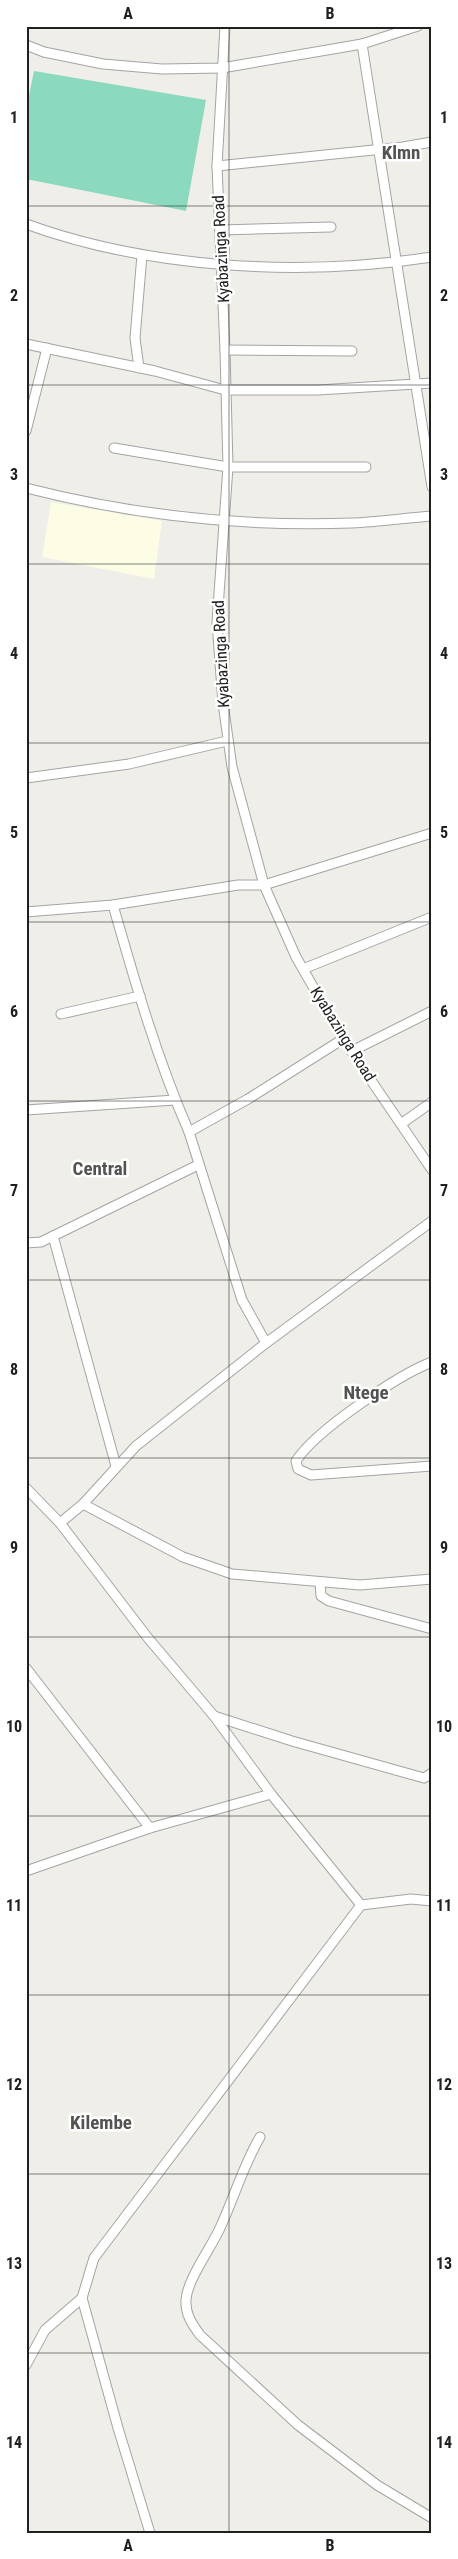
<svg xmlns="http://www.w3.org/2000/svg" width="458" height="2559" font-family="'Roboto Condensed',sans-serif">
<rect width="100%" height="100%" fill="#f0eee8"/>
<polygon fill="#fcfde4" points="51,502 162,521 154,579 42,557"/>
<polygon fill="#8bd9bf" points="34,71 206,100 186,211 26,179 26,110"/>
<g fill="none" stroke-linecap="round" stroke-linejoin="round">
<g stroke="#a4a4a4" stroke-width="11">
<g id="minor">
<polyline points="225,26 217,166 225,350 228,467 217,622 223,703 232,767 264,885 296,957 343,1039 432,1170"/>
<polyline points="362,44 432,487"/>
<polyline points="26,45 44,52 103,64 162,69 222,68 362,44 418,26"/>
<polyline points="217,166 403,147 432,142"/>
<path d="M26,224c124,45 276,53 406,33"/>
<polyline points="220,230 331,227"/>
<polyline points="26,344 155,371 225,390 318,390 432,383"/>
<polyline points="225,350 352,351"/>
<polyline points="139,368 135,338 142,255"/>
<polyline points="26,431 47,348"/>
<polyline points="114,448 228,467 366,467"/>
<path d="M26,488c106,27 217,39 326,35 26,-1 53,-5 80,-7"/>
<polyline points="26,778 129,764 227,741"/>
<path d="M113,905c22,77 44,154 76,227"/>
<polyline points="26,912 113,905 238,885 264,885 432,833"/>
<polyline points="303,969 432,917"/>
<polyline points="61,1014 140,996"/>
<polyline points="352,1051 432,1011"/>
<polyline points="26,1110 175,1100"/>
<polyline points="401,1124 432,1102"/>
<polyline points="53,1236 116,1466"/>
<polyline points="26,1243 41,1242 198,1165"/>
<polyline points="266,1343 242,1300 189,1132 248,1099 343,1039"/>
<path d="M432,1362c-34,13 -117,69 -136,99l2,8 13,6 121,-9"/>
<polyline points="26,1488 60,1523 148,1638 214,1716 271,1794 361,1905 94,2258 82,2298 118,2428 150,2533"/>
<polyline points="83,1504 183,1557 232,1574 360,1585 432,1579"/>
<polyline points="60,1523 83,1504 136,1446 266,1343 432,1221"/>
<polyline points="320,1582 321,1596 329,1601 432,1629"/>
<polyline points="26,1668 150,1828"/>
<polyline points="214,1716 292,1741 424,1778 432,1773"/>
<polyline points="26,1871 150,1828 271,1794"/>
<polyline points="361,1905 411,1899 432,1901"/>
<path d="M260,2137c-17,29 -26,61 -40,91 -9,20 -33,52 -34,72 -1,14 6,24 14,35l98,90 79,60 55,33"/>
<polyline points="26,2365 45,2330 82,2298"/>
</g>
</g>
<use href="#minor" stroke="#fff" stroke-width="9"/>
</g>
<path fill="none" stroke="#202020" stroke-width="1" stroke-opacity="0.55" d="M229,26v2507M26,206h406M26,385h406M26,564h406M26,743h406M26,922h406M26,1101h406M26,1280h406M26,1458h406M26,1637h406M26,1816h406M26,1995h406M26,2174h406M26,2353h406"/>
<g text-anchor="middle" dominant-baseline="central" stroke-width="5" stroke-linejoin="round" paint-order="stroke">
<g font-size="16" fill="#202020" stroke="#fff">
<text transform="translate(221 249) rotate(-93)">Kyabazinga Road</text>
<text transform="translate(221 654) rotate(-93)">Kyabazinga Road</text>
<text transform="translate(343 1034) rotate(58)">Kyabazinga Road</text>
</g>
<g font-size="19" font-weight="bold" fill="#535353" stroke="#fff">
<text x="401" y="152">Klmn</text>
<text x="100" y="1168">Central</text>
<text x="366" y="1392">Ntege</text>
<text x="101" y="2122">Kilembe</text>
</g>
</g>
<rect width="458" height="2559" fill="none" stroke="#ffffff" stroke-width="55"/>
<rect x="28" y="28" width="402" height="2504" fill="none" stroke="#202020" stroke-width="2"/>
<g font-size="16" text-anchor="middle" font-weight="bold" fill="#202020">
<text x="128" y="19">A</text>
<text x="330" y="19">B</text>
<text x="14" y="123">1</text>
<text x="444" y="123">1</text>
<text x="14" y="301">2</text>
<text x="444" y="301">2</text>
<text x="14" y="480">3</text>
<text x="444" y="480">3</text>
<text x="14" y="659">4</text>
<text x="444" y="659">4</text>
<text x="14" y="838">5</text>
<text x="444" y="838">5</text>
<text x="14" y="1017">6</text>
<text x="444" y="1017">6</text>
<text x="14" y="1196">7</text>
<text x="444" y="1196">7</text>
<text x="14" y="1375">8</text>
<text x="444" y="1375">8</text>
<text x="14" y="1553">9</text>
<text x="444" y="1553">9</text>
<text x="14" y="1732">10</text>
<text x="444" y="1732">10</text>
<text x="14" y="1911">11</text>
<text x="444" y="1911">11</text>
<text x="14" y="2090">12</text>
<text x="444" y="2090">12</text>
<text x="14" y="2269">13</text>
<text x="444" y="2269">13</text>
<text x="14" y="2448">14</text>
<text x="444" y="2448">14</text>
<text x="128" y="2551">A</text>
<text x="330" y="2551">B</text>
</g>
</svg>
